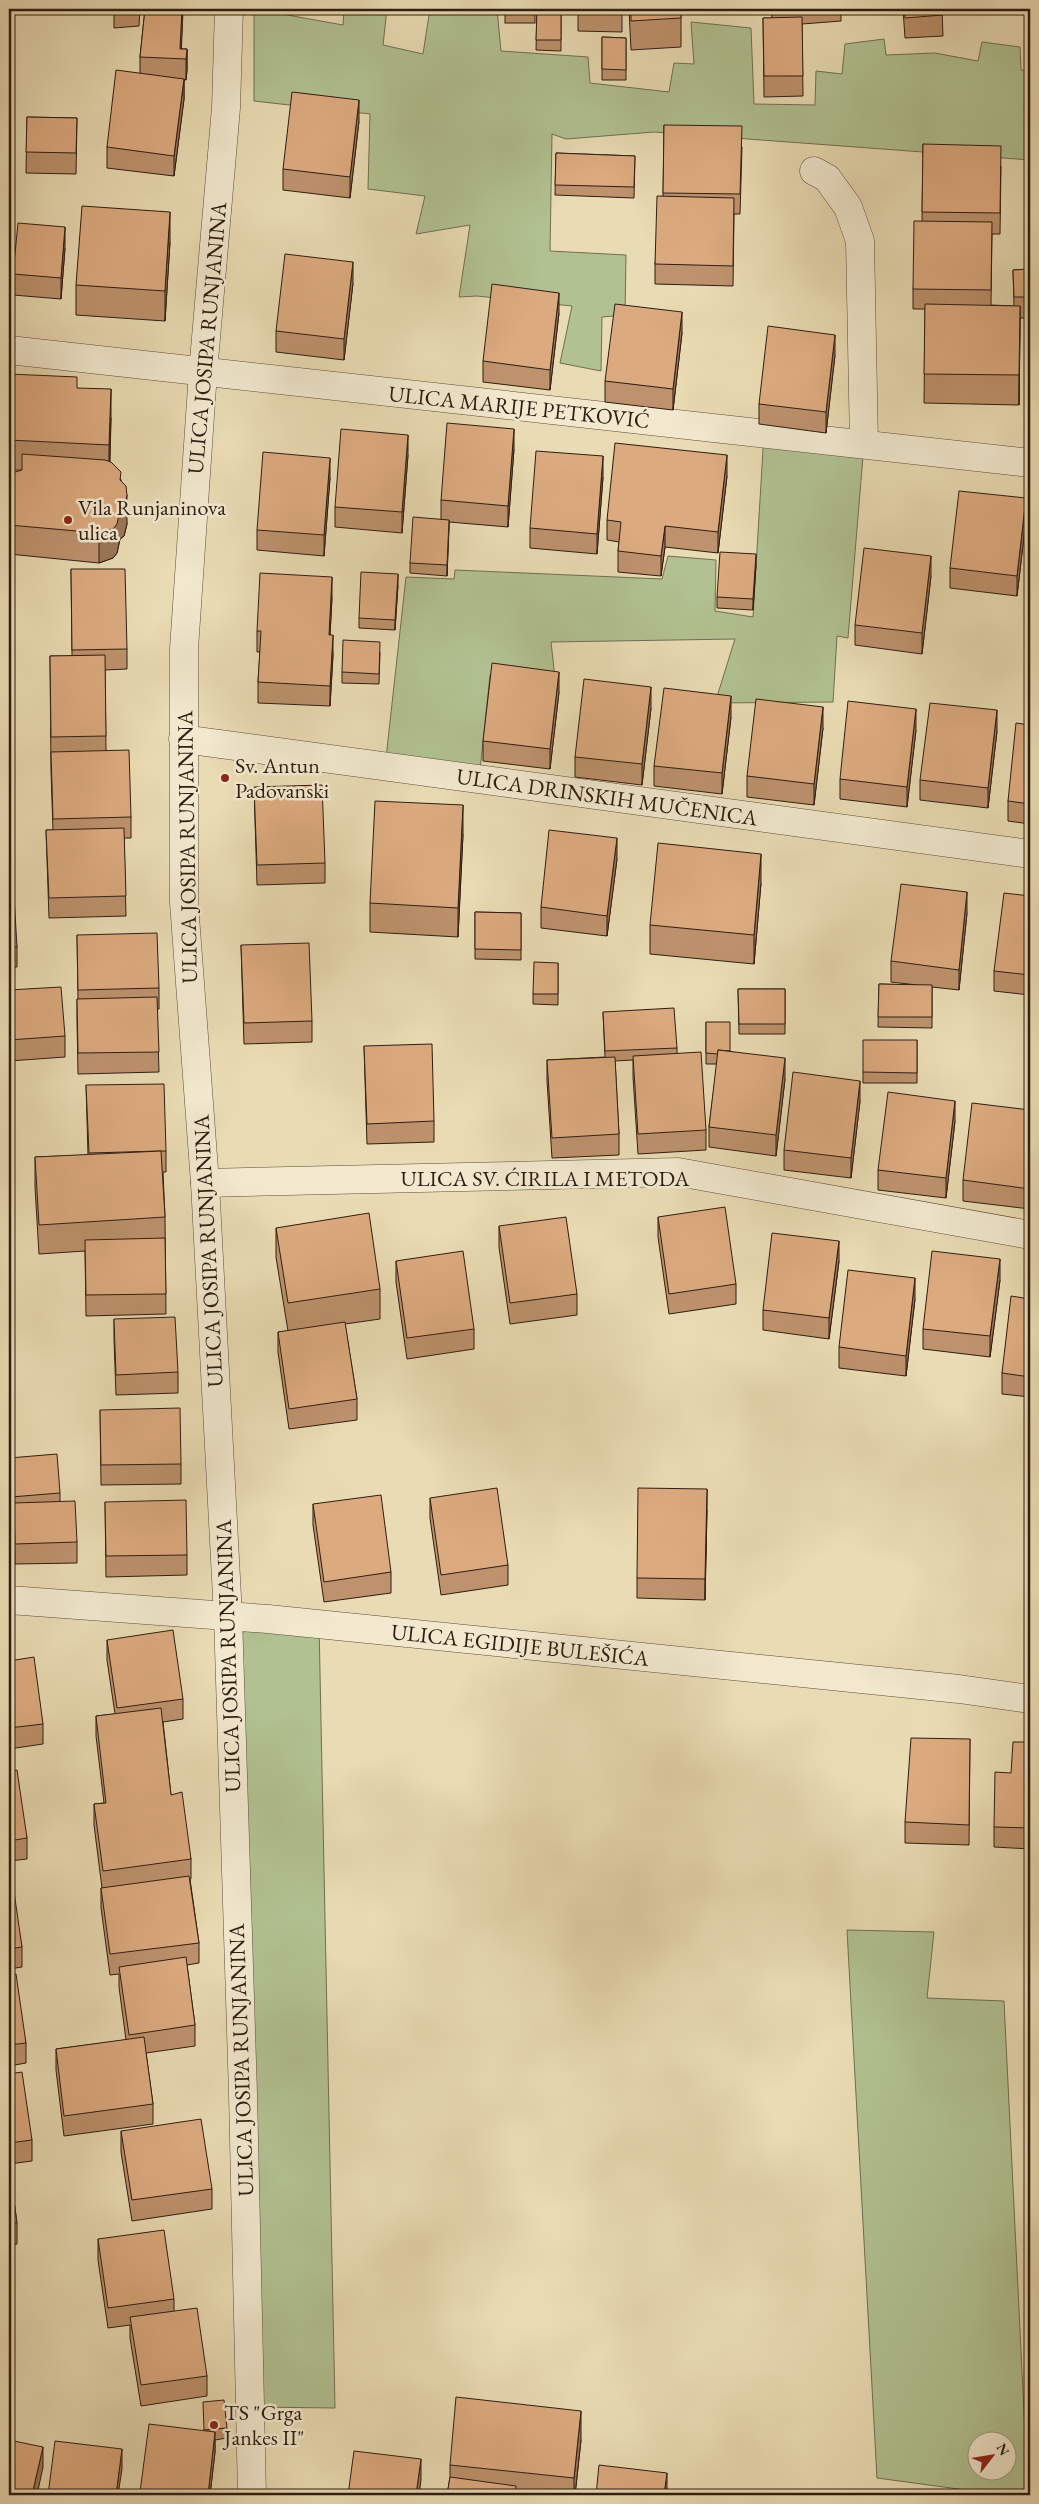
<svg xmlns="http://www.w3.org/2000/svg" width="1039" height="2504" font-family="'EB Garamond',serif">
<rect width="100%" height="100%" fill="#e9dbb3"/>
<filter id="stains"><feTurbulence type="fractalNoise" baseFrequency=".004" numOctaves="4"/><feColorMatrix values="0 0 0 0 .2 0 0 0 0 .09 0 0 0 0 .02 0 0 0 .5 -.17"/></filter>
<radialGradient id="worn" r=".72"><stop offset=".6" stop-color="#630" stop-opacity="0"/><stop offset="1" stop-color="#630" stop-opacity=".3"/></radialGradient>
<g fill="#b1c191" stroke="#706e52" fill-rule="evenodd">
<polygon points="254,9 343,25 344,9 387,9 383,45 423,54 430,9 497,9 501,51 588,57 590,83 669,92 674,63 694,64 691,22 751,28 754,104 815,105 816,71 842,74 845,44 884,39 886,55 935,53 978,61 982,42 1020,47 1021,70 1030,70 1030,160 654,132 566,139 552,134 550,251 626,255 625,315 602,317 601,371 560,363 572,306 477,296 459,297 470,225 416,234 425,196 368,189 370,114 254,101"/>
<polygon points="764,433 864,444 848,638 837,636 833,702 715,703 735,639 551,642 555,678 490,675 479,780 385,767 406,577 454,579 455,570 662,579 668,556 716,560 715,611 753,617"/>
<polygon points="319,1624 335,2408 256,2407 232,1671 244,1629"/>
<path d="M847,1930l87,2 -7,66 77,3 24,494h-25l-126,-17zM976,2442h30v30h-30z"/>
</g>
<g fill="none" stroke-linecap="round" stroke-linejoin="round">
<g stroke="#5e4c3a" stroke-width="29">
<g id="minor">
<polyline points="229,9 226,108 203,372 184,649 184,903 205,1183 228,1616 243,2094 252,2495"/>
<polyline points="814,171 827,178 848,207 860,241 864,444"/>
<polyline points="9,350 1030,463"/>
<polyline points="183,739 1030,854"/>
<polyline points="205,1183 678,1172 1030,1235"/>
<polyline points="9,1600 268,1619 959,1689 1030,1699"/>
</g>
</g>
<use href="#minor" stroke="#f1e8ce" stroke-width="28"/>
</g>
<g fill="#bd926d" stroke="#2f1c12">
<polygon points="114,9 140,9 139,26 114,28"/>
<polygon points="145,9 183,9 181,49 187,49 187,70 186,80 184,80 184,99 174,176 107,168 107,147 140,73 140,57"/>
<rect x="505" y="9" width="30" height="14"/>
<polygon points="537,9 561,9 561,51 536,50"/>
<polygon points="578,9 622,9 622,32 578,31"/>
<polygon points="629,9 681,9 681,47 631,50"/>
<polygon points="771,9 841,9 841,21 802,24 803,96 764,97 763,18 772,18"/>
<polygon points="903,9 942,9 943,36 905,38"/>
<polygon points="602,37 626,38 626,80 602,80"/>
<polygon points="27,117 77,118 76,174 26,173"/>
<polygon points="359,121 350,198 283,190 283,169"/>
<polygon points="664,125 742,147 740,214 734,214 733,286 655,284 655,264 663,196"/>
<polygon points="923,144 1001,166 1000,234 992,234 991,305 1014,306 1013,270 1030,269 1030,318 1020,318 1019,405 924,403 925,309 913,309 913,289 922,221"/>
<polygon points="556,153 635,156 634,198 555,195"/>
<polygon points="170,242 165,321 76,315 76,285"/>
<polygon points="65,248 61,299 13,295 13,274"/>
<polygon points="353,283 344,360 276,352 276,331"/>
<polygon points="559,313 550,390 483,382 483,361"/>
<polygon points="682,333 673,410 605,402 605,381"/>
<polygon points="835,355 826,433 759,424 759,404"/>
<polygon points="9,374 77,388 111,418 110,462 121,480 127,524 124,536 120,539 117,553 113,558 99,563 9,554 9,477 22,470 9,470"/>
<polygon points="514,449 508,527 449,522 447,576 410,573 410,563 441,519 441,500"/>
<polygon points="408,455 402,533 335,527 335,507"/>
<polygon points="727,476 718,553 665,547 661,576 618,572 618,551 619,542 607,540 607,520"/>
<polygon points="603,477 597,554 530,548 530,528"/>
<polygon points="330,478 324,556 257,550 257,530"/>
<polygon points="1026,519 1017,596 950,588 950,568"/>
<polygon points="756,564 753,610 717,608 717,597"/>
<polygon points="71,569 127,649 127,669 105,670 106,750 131,817 131,838 124,838 126,916 49,918 46,830 53,830 51,772 50,656 72,656"/>
<polygon points="931,576 922,654 855,645 855,625"/>
<polygon points="398,585 395,630 359,628 359,618"/>
<polygon points="332,597 330,635 333,655 330,706 258,703 258,682 260,652 257,652 257,631"/>
<polygon points="380,652 379,684 342,683 342,672"/>
<polygon points="559,692 550,769 483,761 483,741"/>
<polygon points="651,708 642,785 575,777 575,757"/>
<polygon points="731,717 722,794 654,786 654,766"/>
<polygon points="1030,725 1030,824 1008,821 1008,801"/>
<polygon points="823,728 814,805 747,797 747,776"/>
<polygon points="916,730 907,807 840,799 840,779"/>
<polygon points="997,731 988,808 920,800 920,780"/>
<polygon points="254,787 325,863 325,883 257,885"/>
<polygon points="463,834 458,937 370,932 370,903"/>
<polygon points="617,859 607,936 541,928 541,907"/>
<polygon points="761,883 754,964 650,954 650,925"/>
<polygon points="1030,896 1030,995 994,991 994,971"/>
<polygon points="9,897 17,947 17,967 9,968"/>
<polygon points="475,912 521,913 521,960 475,959"/>
<polygon points="967,913 959,990 932,987 932,1028 878,1027 879,984 917,985 891,982 891,961"/>
<polygon points="77,935 159,988 159,1009 157,1009 159,1072 78,1074 77,1020 77,999 78,999"/>
<polygon points="241,945 312,1021 312,1042 244,1044"/>
<polygon points="558,963 558,1005 533,1004 533,994"/>
<polygon points="738,989 785,989 785,1034 739,1034"/>
<polygon points="9,990 65,1036 65,1057 9,1061"/>
<polygon points="603,1012 677,1048 677,1053 706,1130 706,1150 638,1154 633,1077 633,1060 615,1061 619,1134 619,1155 552,1158 547,1081 547,1060 605,1057"/>
<polygon points="706,1022 730,1051 785,1079 776,1156 709,1147 709,1127 717,1064 706,1064"/>
<polygon points="917,1040 917,1083 863,1083 863,1072"/>
<polygon points="364,1046 434,1121 434,1142 367,1144"/>
<polygon points="86,1085 166,1151 166,1172 163,1172 165,1217 166,1314 86,1316 85,1251 39,1254 35,1187 35,1157 88,1155"/>
<polygon points="860,1101 851,1178 784,1170 784,1150"/>
<polygon points="1030,1110 1030,1209 963,1201 963,1180"/>
<polygon points="955,1121 946,1198 878,1190 878,1170"/>
<polygon points="9,1170 12,1225 12,1245 9,1245"/>
<polygon points="658,1217 736,1284 736,1304 669,1314 658,1237"/>
<polygon points="499,1226 577,1294 577,1315 510,1324 499,1247"/>
<polygon points="276,1228 380,1289 380,1319 345,1324 357,1399 357,1420 289,1429 278,1352 278,1332 288,1331 276,1257"/>
<polygon points="396,1261 474,1329 474,1349 407,1359 396,1282"/>
<polygon points="839,1261 829,1339 763,1330 763,1310"/>
<polygon points="1000,1280 990,1357 923,1349 923,1329"/>
<polygon points="915,1299 906,1376 839,1368 839,1347"/>
<polygon points="1030,1299 1030,1397 1002,1394 1002,1373"/>
<polygon points="114,1319 178,1372 178,1393 116,1395 114,1340"/>
<polygon points="100,1410 181,1464 181,1484 101,1485"/>
<polygon points="9,1458 60,1493 60,1502 77,1542 77,1563 15,1564 14,1518 11,1518 9,1487"/>
<polygon points="430,1498 508,1565 508,1585 441,1595 430,1518"/>
<polygon points="105,1502 187,1555 187,1575 106,1577"/>
<polygon points="313,1504 391,1572 391,1593 324,1602 313,1525"/>
<polygon points="707,1510 705,1600 637,1598 637,1578"/>
<polygon points="107,1640 183,1699 183,1719 163,1722 171,1795 191,1859 191,1879 190,1879 199,1943 199,1963 187,1965 195,2025 195,2046 146,2053 153,2104 153,2124 64,2136 56,2070 56,2049 126,2040 119,1987 119,1974 110,1975 101,1908 101,1888 102,1888 94,1825 94,1804 104,1803 96,1736 96,1716 115,1714 107,1660"/>
<polygon points="9,1661 43,1724 43,1744 9,1749"/>
<polygon points="970,1739 969,1845 905,1843 905,1822"/>
<polygon points="1030,1742 1030,1849 994,1847 994,1827 1011,1773"/>
<polygon points="9,1771 27,1838 27,1859 9,1861"/>
<polygon points="9,1879 22,1947 22,1967 9,1969"/>
<polygon points="9,1975 26,2043 26,2063 9,2066"/>
<polygon points="9,2074 32,2140 32,2161 9,2164"/>
<polygon points="121,2131 212,2189 212,2209 132,2221 121,2152"/>
<polygon points="9,2165 17,2223 17,2244 9,2245"/>
<polygon points="98,2239 174,2299 174,2311 207,2376 207,2396 141,2406 130,2338 130,2325 108,2328 98,2260"/>
<polygon points="227,2428 227,2438 215,2440 215,2452 210,2495 140,2495 140,2492 203,2430"/>
<polygon points="581,2440 575,2495 447,2495 450,2477 450,2465"/>
</g>
<g fill="#9a7759" stroke="#2f1c12">
<polygon points="182,9 183,9 181,59 180,49"/>
<polygon points="187,49 187,70 186,80 186,59"/>
<polygon points="184,79 184,99 174,176 174,156"/>
<polygon points="359,100 359,121 350,198 350,177"/>
<polygon points="10,211 10,232 9,249 9,229"/>
<polygon points="170,212 170,242 165,321 165,291"/>
<polygon points="65,227 65,248 61,299 61,278"/>
<polygon points="353,262 353,283 344,360 344,339"/>
<polygon points="559,293 559,313 550,390 550,370"/>
<polygon points="1020,306 1020,335 1019,405 1019,375"/>
<polygon points="682,312 682,333 673,410 673,389"/>
<polygon points="835,335 835,355 826,433 826,412"/>
<polygon points="111,389 111,418 109,474 109,445"/>
<polygon points="514,429 514,449 508,527 508,506"/>
<polygon points="408,435 408,455 402,533 402,512"/>
<polygon points="727,455 727,476 718,553 718,532"/>
<polygon points="603,456 603,477 597,554 597,534"/>
<polygon points="330,458 330,478 324,556 324,535"/>
<polygon points="127,495 127,524 124,536 120,539 117,553 113,558 99,563 99,533 120,510"/>
<polygon points="1026,498 1026,519 1017,596 1017,576"/>
<polygon points="449,520 449,530 447,576 447,565"/>
<polygon points="665,526 665,547 661,576 661,556"/>
<polygon points="756,554 756,564 753,610 753,599"/>
<polygon points="931,556 931,576 922,654 922,633"/>
<polygon points="398,574 398,585 395,630 395,620"/>
<polygon points="332,577 332,597 329,655 329,635"/>
<polygon points="333,635 333,655 330,706 330,686"/>
<polygon points="559,672 559,692 550,769 550,749"/>
<polygon points="651,687 651,708 642,785 642,764"/>
<polygon points="731,696 731,717 722,794 722,773"/>
<polygon points="823,707 823,728 814,805 814,784"/>
<polygon points="916,709 916,730 907,807 907,787"/>
<polygon points="997,710 997,731 988,808 988,788"/>
<polygon points="463,805 463,834 458,937 458,908"/>
<polygon points="617,838 617,859 607,936 607,916"/>
<polygon points="761,854 761,883 754,964 754,935"/>
<polygon points="967,892 967,913 959,990 959,970"/>
<polygon points="785,1058 785,1079 776,1156 776,1135"/>
<polygon points="860,1081 860,1101 851,1178 851,1158"/>
<polygon points="955,1101 955,1121 946,1198 946,1178"/>
<polygon points="839,1241 839,1261 829,1339 829,1318"/>
<polygon points="1000,1259 1000,1280 990,1357 990,1336"/>
<polygon points="915,1278 915,1299 906,1376 906,1356"/>
<polygon points="707,1489 707,1510 705,1600 705,1579"/>
<polygon points="581,2411 581,2440 575,2495 574,2495 574,2478"/>
<polygon points="215,2432 215,2452 210,2495 208,2495"/>
<polygon points="43,2447 43,2467 37,2495 32,2495"/>
<polygon points="122,2449 122,2469 118,2495 116,2495"/>
<polygon points="421,2459 421,2480 419,2495 416,2495"/>
<polygon points="667,2473 667,2494 666,2495 664,2495"/>
</g>
<g fill="#dcaa7f" stroke="#2f1c12">
<polygon points="145,9 182,9 180,49 187,49 186,59 140,57"/>
<polygon points="537,9 561,9 561,40 536,40"/>
<polygon points="631,9 681,9 681,18 631,21"/>
<polygon points="904,9 942,9 943,15 905,18"/>
<polygon points="802,17 803,76 764,76 763,18"/>
<polygon points="602,37 626,38 626,70 602,69"/>
<polygon points="116,70 184,79 174,156 107,147"/>
<polygon points="292,92 359,100 350,177 283,169"/>
<polygon points="27,117 77,118 76,153 26,152"/>
<polygon points="664,125 742,126 740,194 663,193"/>
<polygon points="923,144 1001,146 1000,213 922,212"/>
<polygon points="556,153 635,156 634,187 555,185"/>
<polygon points="657,196 734,198 733,266 655,264"/>
<polygon points="82,206 170,212 165,291 76,285"/>
<polygon points="9,211 10,211 9,229"/>
<polygon points="914,221 992,222 991,290 913,289"/>
<polygon points="18,223 65,227 61,278 13,274"/>
<polygon points="285,254 353,262 344,339 276,331"/>
<polygon points="1030,269 1030,297 1014,297 1013,270"/>
<polygon points="492,284 559,293 550,370 483,361"/>
<polygon points="615,304 682,312 673,389 605,381"/>
<polygon points="925,304 1020,306 1019,375 924,374"/>
<polygon points="768,326 835,335 826,412 759,404"/>
<polygon points="9,374 77,377 77,388 111,389 109,445 9,440"/>
<polygon points="447,423 514,429 508,506 441,500"/>
<polygon points="341,429 408,435 402,512 335,507"/>
<polygon points="615,443 727,455 718,532 665,526 661,556 618,551 621,522 607,520"/>
<polygon points="536,451 603,456 597,534 530,528"/>
<polygon points="263,452 330,458 324,535 257,530"/>
<polygon points="22,454 105,460 111,462 121,472 120,480 126,486 127,495 124,507 120,510 117,524 113,529 99,533 9,525 10,509 9,507 9,477 12,473 22,470"/>
<polygon points="959,491 1026,498 1017,576 950,568"/>
<polygon points="413,517 449,520 447,565 410,563"/>
<polygon points="864,548 931,556 922,633 855,625"/>
<polygon points="720,552 756,554 753,599 717,597"/>
<polygon points="71,569 125,569 127,649 72,650"/>
<polygon points="361,572 398,574 395,620 359,618"/>
<polygon points="260,573 332,577 329,635 333,635 330,686 258,682 261,631 257,631"/>
<polygon points="343,640 380,642 379,674 342,672"/>
<polygon points="105,655 106,736 51,737 50,656"/>
<polygon points="492,663 559,672 550,749 483,741"/>
<polygon points="584,679 651,687 642,764 575,757"/>
<polygon points="664,688 731,696 722,773 654,766"/>
<polygon points="756,699 823,707 814,784 747,776"/>
<polygon points="848,701 916,709 907,787 840,779"/>
<polygon points="930,703 997,710 988,788 920,780"/>
<polygon points="1016,723 1030,725 1030,804 1008,801"/>
<polygon points="129,750 131,817 53,819 51,752"/>
<polygon points="322,785 325,863 257,865 254,787"/>
<polygon points="375,801 463,805 458,908 370,903"/>
<polygon points="124,828 126,896 49,898 46,830"/>
<polygon points="549,830 617,838 607,916 541,907"/>
<polygon points="658,843 761,854 754,935 650,925"/>
<polygon points="901,884 967,892 959,970 891,961"/>
<polygon points="1004,893 1030,896 1030,975 994,971"/>
<polygon points="14,896 17,947 9,947 9,897"/>
<polygon points="475,912 521,913 521,950 475,949"/>
<polygon points="157,933 159,988 78,990 77,935"/>
<polygon points="309,943 312,1021 244,1023 241,945"/>
<polygon points="534,962 558,963 558,994 533,994"/>
<polygon points="879,984 932,985 932,1017 878,1017"/>
<polygon points="61,987 65,1036 9,1040 9,990"/>
<polygon points="738,989 785,989 785,1024 739,1024"/>
<polygon points="157,997 159,1052 78,1053 77,999"/>
<polygon points="674,1008 677,1048 605,1051 603,1012"/>
<polygon points="706,1022 730,1022 730,1051 718,1050 718,1054 706,1053"/>
<polygon points="863,1040 917,1040 917,1073 863,1072"/>
<polygon points="432,1044 434,1121 367,1124 364,1046"/>
<polygon points="718,1050 785,1058 776,1135 709,1127"/>
<polygon points="701,1052 706,1130 638,1134 633,1056"/>
<polygon points="615,1057 619,1134 552,1138 547,1060"/>
<polygon points="793,1072 860,1081 851,1158 784,1150"/>
<polygon points="164,1084 166,1151 161,1151 89,1153 86,1085"/>
<polygon points="888,1092 955,1101 946,1178 878,1170"/>
<polygon points="972,1103 1030,1110 1030,1189 963,1180"/>
<polygon points="161,1151 165,1217 39,1225 35,1157"/>
<polygon points="9,1170 12,1225 9,1225"/>
<polygon points="725,1207 736,1284 669,1294 658,1217"/>
<polygon points="369,1213 380,1289 288,1303 276,1228"/>
<polygon points="566,1217 577,1294 510,1303 499,1226"/>
<polygon points="772,1233 839,1241 829,1318 763,1310"/>
<polygon points="165,1238 166,1294 86,1295 85,1240"/>
<polygon points="463,1251 474,1329 407,1338 396,1261"/>
<polygon points="932,1251 1000,1259 990,1336 923,1329"/>
<polygon points="848,1270 915,1278 906,1356 839,1347"/>
<polygon points="1011,1296 1030,1299 1030,1377 1002,1373"/>
<polygon points="175,1317 178,1372 116,1375 114,1319"/>
<polygon points="345,1322 357,1399 289,1409 278,1332"/>
<polygon points="180,1408 181,1464 101,1465 100,1410"/>
<polygon points="57,1454 60,1493 11,1497 9,1458"/>
<polygon points="497,1488 508,1565 441,1575 430,1498"/>
<polygon points="638,1488 707,1489 705,1579 637,1578"/>
<polygon points="381,1495 391,1572 324,1582 313,1504"/>
<polygon points="186,1500 187,1555 106,1556 105,1502"/>
<polygon points="75,1501 77,1542 15,1544 14,1503"/>
<polygon points="173,1630 183,1699 117,1708 107,1640"/>
<polygon points="34,1657 43,1724 9,1728 9,1661"/>
<polygon points="161,1708 171,1795 182,1792 191,1859 103,1871 94,1804 106,1803 96,1716"/>
<polygon points="911,1738 970,1739 969,1825 905,1822"/>
<polygon points="1013,1742 1030,1742 1030,1828 994,1827 995,1772 1011,1773"/>
<polygon points="17,1770 27,1838 9,1841 9,1771"/>
<polygon points="189,1876 199,1943 110,1954 101,1888"/>
<polygon points="12,1878 22,1947 9,1949 9,1879"/>
<polygon points="186,1957 195,2025 129,2035 119,1967"/>
<polygon points="16,1974 26,2043 9,2045 9,1975"/>
<polygon points="144,2037 153,2104 64,2116 56,2049"/>
<polygon points="22,2072 32,2140 9,2143 9,2074"/>
<polygon points="201,2119 212,2189 132,2200 121,2131"/>
<polygon points="9,2165 17,2223 9,2224"/>
<polygon points="164,2230 174,2299 108,2308 98,2239"/>
<polygon points="197,2308 207,2376 141,2385 130,2317"/>
<polygon points="456,2397 581,2411 574,2478 450,2465"/>
<polygon points="224,2400 227,2428 204,2430 203,2402"/>
<polygon points="149,2424 215,2432 208,2495 166,2495 140,2492"/>
<polygon points="9,2440 43,2447 32,2495 9,2495"/>
<polygon points="55,2441 122,2449 116,2495 48,2495"/>
<polygon points="354,2451 421,2459 416,2495 348,2495"/>
<polygon points="599,2465 667,2473 664,2495 596,2495"/>
<polygon points="450,2477 516,2486 515,2495 447,2495"/>
</g>
<g fill="#8f2418" stroke="#f1e8ce" stroke-width="2">
<circle cx="68" cy="520" r="5"/>
<circle cx="225" cy="778" r="5"/>
<circle cx="214" cy="2425" r="5"/>
</g>
<g text-anchor="middle" dominant-baseline="central" stroke-width="5" stroke-linejoin="round" paint-order="stroke">
<g font-size="22" fill="#2f1c12" stroke="#f1e8ce">
<text transform="translate(207 338) rotate(-85)">ULICA JOSIPA RUNJANINA</text>
<text transform="translate(519 407) rotate(6)">ULICA MARIJE PETKOVIĆ</text>
<text transform="translate(607 797) rotate(8)">ULICA DRINSKIH MUČENICA</text>
<text transform="translate(187 847) rotate(-91)">ULICA JOSIPA RUNJANINA</text>
<text x="545" y="1178">ULICA SV. ĆIRILA I METODA</text>
<text transform="translate(208 1251) rotate(-93)">ULICA JOSIPA RUNJANINA</text>
<text transform="translate(520 1645) rotate(6)">ULICA EGIDIJE BULEŠIĆA</text>
<text transform="translate(228 1656) rotate(-92)">ULICA JOSIPA RUNJANINA</text>
<text transform="translate(241 2060) rotate(-92)">ULICA JOSIPA RUNJANINA</text>
</g>
<g font-size="22" fill="#2f1c12" stroke="#f1e8ce" text-anchor="start">
<text x="78" y="507">Vila Runjaninova<tspan x="78" dy="25">ulica</tspan></text>
<text x="235" y="765">Sv. Antun<tspan x="235" dy="25">Padovanski</tspan></text>
<text x="224" y="2412">TS "Grga<tspan x="224" dy="25">Jankes II"</tspan></text>
</g>
</g>
<rect width="1039" height="2504" fill="none" stroke="#e9dbb3" stroke-width="30"/>
<rect x="10" y="10" width="1019" height="2484" fill="none" stroke="#2f1c12" stroke-width="2.5"/>
<rect x="15" y="15" width="1009" height="2474" fill="none" stroke="#2f1c12"/>
<g transform="translate(992 2456) rotate(59)"><circle r="24" fill="#f1e8ce" stroke="#a39683"/>
<path d="M0-4L9 19L0 12L-9 19Z" fill="#8f2418"/>
<text y="-8" font-size="14" font-weight="bold" text-anchor="middle" fill="#2f1c12">N</text>
</g>
<rect width="100%" height="100%" filter="url(#stains)"/>
<rect width="100%" height="100%" fill="url(#worn)"/>
</svg>
